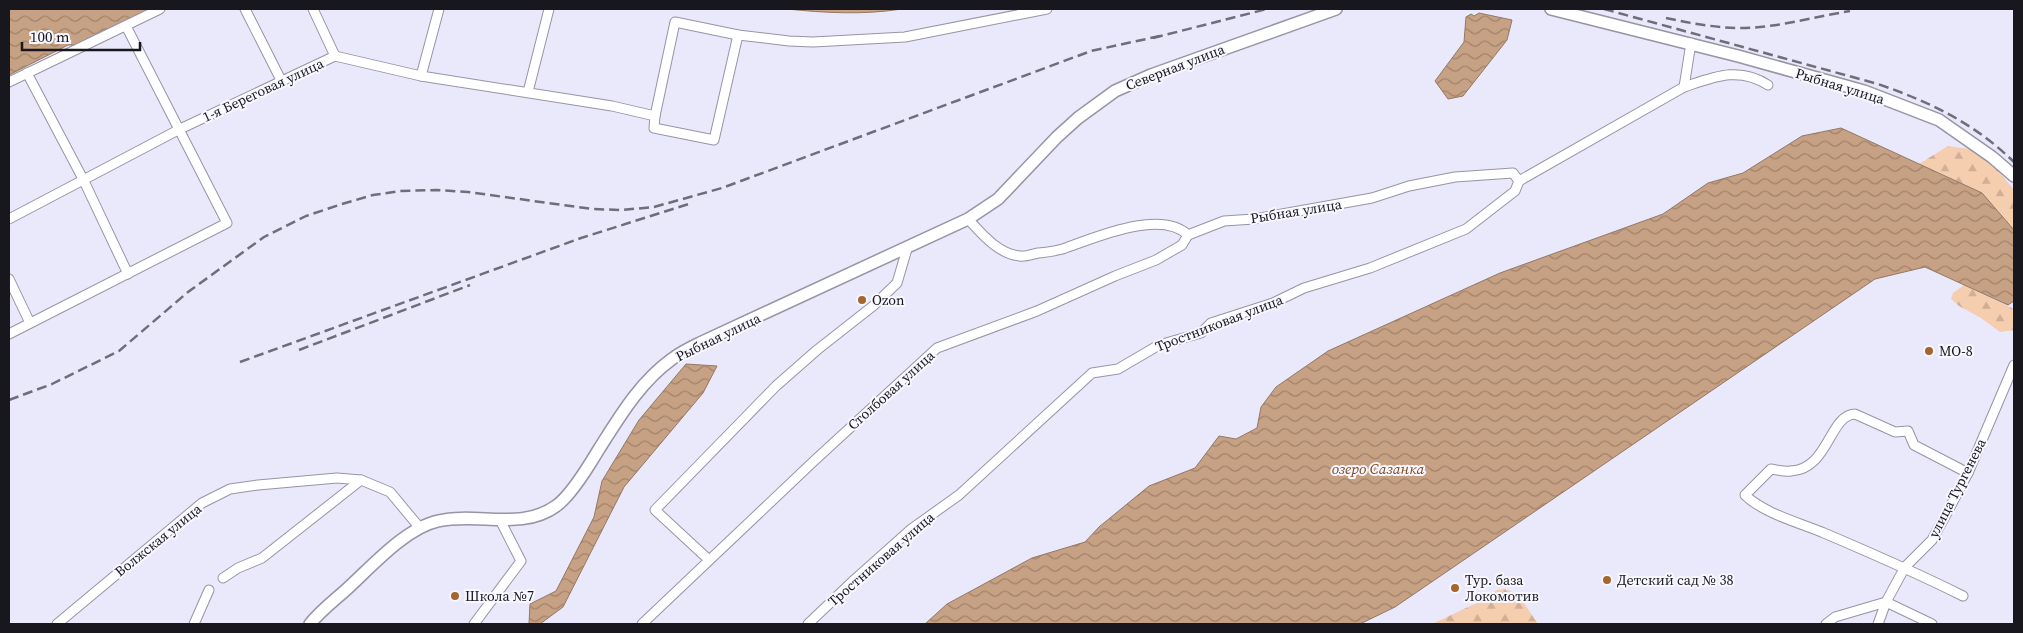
<svg xmlns="http://www.w3.org/2000/svg" width="2023" height="633" font-family="'Source Serif 4',serif">
<defs>
<pattern id="forest-firs" width="22" height="20" patternUnits="userSpaceOnUse" patternTransform="scale(1.25)"><rect width="22" height="20" fill="#f5cdaf"/><path d="M5 1l3.5 6h-7zM16 11l3.5 6h-7z" fill="#d1af96"/></pattern>
<pattern id="water-waves" width="16" height="10" patternUnits="userSpaceOnUse" patternTransform="scale(1.25)"><rect width="16" height="10" fill="#c7a183"/><path d="M0 5q4-4 8 0t8 0" fill="none" stroke="#a1826b"/></pattern>
</defs>
<rect width="100%" height="100%" fill="#eae8fb"/>
<g fill="url(#forest-firs)">
<polygon points="1948,146 1970,149 1996,168 2014,190 2014,230 1982,193 1919,164"/>
<polygon points="1964,285 2014,309 2014,330 2000,332 1981,318 1959,306 1951,299 1953,293"/>
<path d="M1505,589c17,5 23,22 33,35h-106l53,-25 12,-9z"/>
</g>
<g fill="url(#water-waves)" stroke="#927864">
<polygon points="9,9 152,9 79,45 68,45 9,75"/>
<path d="M787,9h115c-38,6 -77,4 -115,0z"/>
<polygon points="1479,13 1512,20 1507,40 1463,96 1448,99 1435,81 1464,42 1466,17 1471,14 1474,16"/>
<polygon points="1841,128 1982,193 2014,230 2014,301 2008,305 1925,267 1875,279 1395,607 1360,624 925,624 947,604 1032,558 1085,542 1099,527 1149,486 1195,468 1219,436 1236,439 1257,428 1261,407 1276,387 1328,351 1500,273 1663,214 1708,183 1743,173 1802,136"/>
<polygon points="686,364 717,366 703,393 624,487 563,607 540,624 529,624 530,604 556,591 594,517 602,481 639,420"/>
</g>
<g fill="none" stroke-linecap="round" stroke-linejoin="round">
<g stroke="#9694a5" stroke-width="11">
<g id="minor">
<polyline points="245,9 282,82"/>
<polyline points="313,9 335,56"/>
<polyline points="27,73 83,179 128,274"/>
<polyline points="421,76 439,9"/>
<polyline points="9,82 160,9"/>
<path d="M1684,87c30,-10 55,-21 84,-2"/>
<polyline points="528,92 549,9"/>
<polyline points="655,116 675,22 738,35 789,41 813,42 905,37 1047,9"/>
<polyline points="9,219 180,129 335,56 421,76 612,106 655,116 654,128 714,140 738,35"/>
<path d="M968,219c14,15 30,35 52,37 5,1 13,-2 18,-3 10,-1 21,-2 30,-6 29,-10 93,-38 120,-12l36,-14 30,-2 118,-21 37,-12 46,-9 58,-4 6,8 165,-94 7,-44"/>
<polyline points="9,279 30,323"/>
<polyline points="9,334 227,223 126,26"/>
<polyline points="709,560 655,510 776,386 817,350 873,306 897,283 907,249"/>
<polyline points="223,578 238,568 262,558 361,480"/>
<path d="M1963,596c-46,-23 -92,-43 -139,-63 -24,-10 -61,-20 -79,-38l26,-26c6,1 14,3 20,2 38,-2 38,-56 64,-57l40,18 13,-1 6,14 54,28"/>
<polyline points="57,624 202,503 230,489 258,485 337,478 361,480 390,492 420,528"/>
<polyline points="194,624 209,590"/>
<polyline points="474,624 521,561 500,520"/>
<polyline points="642,624 815,460 937,348 1037,311 1115,276 1156,260 1182,245 1188,235"/>
<polyline points="808,624 854,580 910,530 959,495 1092,373 1118,369 1159,345 1201,333 1211,323 1273,303 1304,288 1370,268 1466,229 1515,191 1519,181"/>
<polyline points="1826,624 1835,617 1886,602 1905,567 1932,540 1949,509 1968,473 2014,365"/>
<polyline points="1878,624 1886,602 1932,624"/>
</g>
</g>
<g stroke="#9694a5" stroke-width="14">
<g id="tertiary">
<polyline points="1551,9 1738,56 1864,91 1939,120 1992,157 2014,176"/>
<path d="M310,624c10,-13 25,-24 38,-36 24,-22 58,-60 90,-67 39,-9 84,10 118,-15 15,-10 34,-42 43,-57 21,-33 41,-67 73,-90 9,-7 20,-12 30,-17l266,-123 30,-20 59,-62 21,-19 37,-27 36,-16 185,-66"/>
</g>
</g>
<use href="#minor" stroke="#fff" stroke-width="9"/>
<use href="#tertiary" stroke="#fff" stroke-width="11"/>
<g stroke="#6e6d78" stroke-width="2.5" stroke-dasharray="10 5" stroke-linecap="butt">
<path d="M1604,9l274,75c52,18 96,39 136,78"/>
<path d="M1666,18c23,5 46,9 69,10 38,1 78,-11 115,-17"/>
<polyline points="1153,38 1267,9"/>
<polyline points="299,350 470,285"/>
<polyline points="240,362 581,238 692,203"/>
<polyline points="9,400 52,384 119,351 188,292 264,237 306,216 342,204 373,195 401,191 436,190 468,192 592,209 622,210 654,207 722,188 1091,51 1160,36"/>
</g>
</g>
<g fill="#a5652d" stroke="#f8f7ff" stroke-width="2">
<circle cx="862" cy="300" r="5"/>
<circle cx="1929" cy="351" r="5"/>
<circle cx="1607" cy="580" r="5"/>
<circle cx="1455" cy="588" r="5"/>
<circle cx="455" cy="596" r="5"/>
</g>
<g text-anchor="middle" dominant-baseline="central" stroke-width="4" stroke-linejoin="round" paint-order="stroke">
<g font-size="14" fill="#17171d" stroke="#f8f7ff">
<text transform="translate(1175 67) rotate(-21)">Северная улица</text>
<text transform="translate(1840 86) rotate(17)">Рыбная улица</text>
<text transform="translate(263 90) rotate(-25)">1-я Береговая улица</text>
<text transform="translate(1296 211) rotate(-9)">Рыбная улица</text>
<text transform="translate(1219 323) rotate(-21)">Тростниковая улица</text>
<text transform="translate(718 337) rotate(-26)">Рыбная улица</text>
<text transform="translate(891 390) rotate(-42)">Столбовая улица</text>
<text transform="translate(1957 488) rotate(-63)">улица Тургенева</text>
<text transform="translate(158 540) rotate(-39)">Волжская улица</text>
<text transform="translate(881 559) rotate(-41)">Тростниковая улица</text>
</g>
<g font-size="14" fill="#17171d" stroke="#f8f7ff" text-anchor="start">
<text x="872" y="300">Ozon</text>
<text x="1939" y="351">MO-8</text>
<text x="1465" y="580">Тур. база<tspan x="1465" dy="16">Локомотив</tspan></text>
<text x="1617" y="580">Детский сад № 38</text>
<text x="465" y="596">Школа №7</text>
</g>
<g font-size="15" font-style="italic" fill="#7c491c" stroke="#f8f7ff">
<text x="1378" y="468">озеро Сазанка</text>
</g>
</g>
<rect width="2023" height="633" fill="none" stroke="#17171d" stroke-width="20"/>
<path d="M22 42v8h118v-8" fill="none" stroke="#17171d" stroke-width="2.5"/>
<text x="30" y="42" font-size="15" fill="#17171d" stroke="#f8f7ff" stroke-width="4" paint-order="stroke">100 m</text>
</svg>
